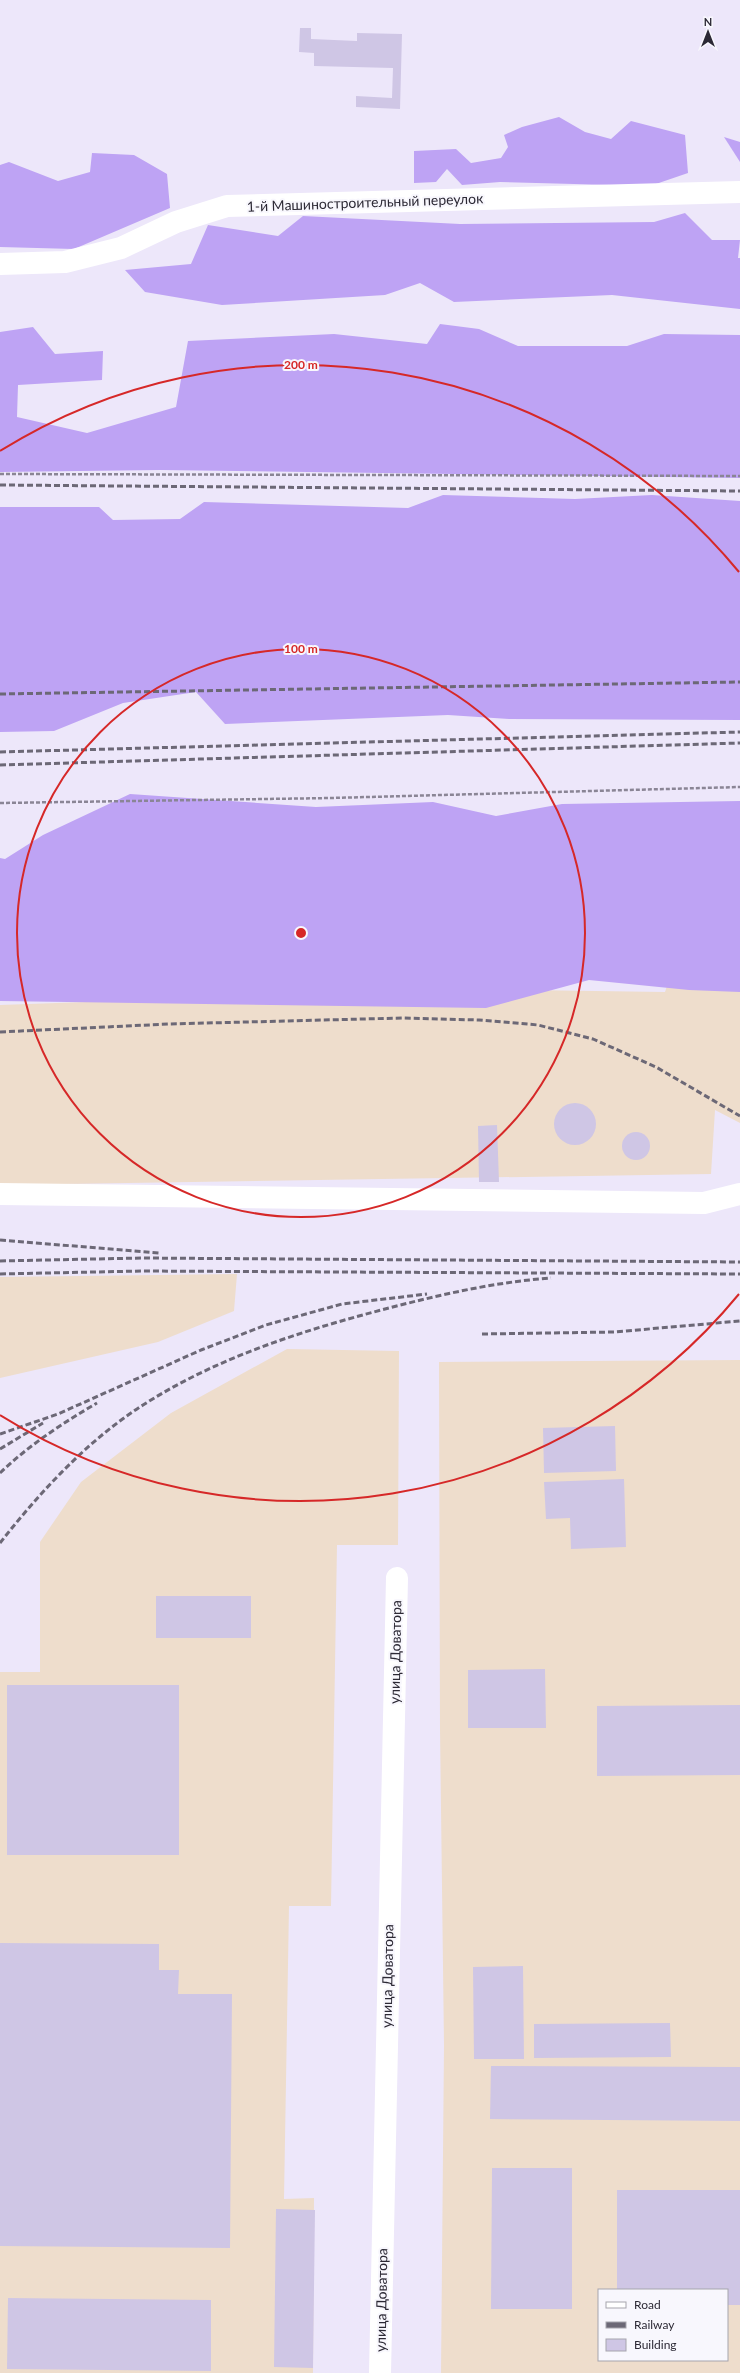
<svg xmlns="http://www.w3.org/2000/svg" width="740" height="2373" font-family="Lato,sans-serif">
<rect width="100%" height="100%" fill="#ede7fa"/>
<g fill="#edc" fill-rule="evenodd">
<polygon points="667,986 740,988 740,1123 715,1110 711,1174 0,1185 0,1005 457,989 665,992"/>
<polygon points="237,1274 234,1311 158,1342 0,1378 0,1277"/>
<polygon points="287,1349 399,1351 398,1545 337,1545 331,1906 289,1906 284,2199 314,2198 313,2373 0,2373 0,1672 40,1672 40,1542 81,1482 171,1413"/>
<path d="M740,1360v1013h-299l3,-328 -4,-316 -1,-367zM599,2290h128v70h-128z"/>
</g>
<g fill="#bea3f4">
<polygon points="559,117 585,132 611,139 631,121 685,135 688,173 650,186 500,182 462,185 447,169 436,182 414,183 414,151 456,149 471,163 501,158 508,147 504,135 522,127"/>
<polygon points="724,137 740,142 740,162"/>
<polygon points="92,153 134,155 167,174 170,208 74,249 0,247 0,165 9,162 58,181 90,172"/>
<polygon points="685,213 712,240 740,240 738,258 740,258 740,309 612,295 454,302 420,283 385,295 222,305 145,292 125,270 191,264 208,225 278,236 303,216 460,224 654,222"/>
<polygon points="440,324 479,329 518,346 627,346 664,334 740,335 740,478 160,470 0,472 0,332 33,327 55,354 103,351 102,380 18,385 17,417 87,433 176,407 188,341 334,334 427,344"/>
<polygon points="443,495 575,499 652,495 740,501 740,720 509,719 448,715 225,724 196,692 123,703 54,731 0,732 0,507 99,507 113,520 180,519 204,502 408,508"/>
<polygon points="130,794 316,807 433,802 496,816 562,804 740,801 740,992 689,990 589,980 486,1008 0,1001 0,858 5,859 43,835"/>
</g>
<g fill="#cfc6e5">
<polygon points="300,28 311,28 311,39 357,41 357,33 402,34 400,109 356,107 356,96 392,98 393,68 314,66 314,53 299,52"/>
<circle cx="575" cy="1124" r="21"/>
<polygon points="497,1125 499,1182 479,1182 478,1126"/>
<circle cx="636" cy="1146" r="14"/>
<polygon points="615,1426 616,1471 544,1473 543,1428"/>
<polygon points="624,1479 626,1547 571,1549 570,1518 546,1519 544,1482"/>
<rect x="156" y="1596" width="95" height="42"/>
<polygon points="545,1669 546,1728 468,1728 468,1670"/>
<rect x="7" y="1685" width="172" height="170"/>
<polygon points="740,1705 740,1775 597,1776 597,1706"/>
<polygon points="0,1943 159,1944 159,1970 179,1970 178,1994 232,1994 230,2248 0,2246"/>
<polygon points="523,1966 524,2059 474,2059 473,1967"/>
<polygon points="670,2023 671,2057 534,2058 534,2024"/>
<polygon points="491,2066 740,2067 740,2121 490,2119"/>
<polygon points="492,2168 572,2168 572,2309 491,2309"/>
<polygon points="617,2190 740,2190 740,2305 727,2305 727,2290 617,2290"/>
<polygon points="276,2209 315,2210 313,2368 274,2367"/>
<polygon points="8,2298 211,2300 211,2371 7,2369"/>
</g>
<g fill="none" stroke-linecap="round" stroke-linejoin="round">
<g stroke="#8a8595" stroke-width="2.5" stroke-dasharray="4 2" stroke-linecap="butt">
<polyline points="0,474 740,476"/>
<polyline points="0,803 331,798 740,787"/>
</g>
<g stroke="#fff" stroke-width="22">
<polyline points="0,264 65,262 121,248 176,222 227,206 740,192"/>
<polyline points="0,1194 704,1203 740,1194"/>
<polyline points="380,2373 397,1578"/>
</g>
<g stroke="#6c6876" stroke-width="3" stroke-dasharray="6 3" stroke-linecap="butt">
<polyline points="0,485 740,491"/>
<polyline points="0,694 740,682"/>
<polyline points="0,752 740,732"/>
<polyline points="0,765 740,743"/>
<polyline points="0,1032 169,1024 402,1018 479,1020 538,1025 593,1039 656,1067 740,1116"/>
<polyline points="0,1240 159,1253"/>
<polyline points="0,1261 141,1258 740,1262"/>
<polyline points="0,1274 141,1271 740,1274"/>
<polyline points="482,1334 614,1332 740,1321"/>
<polyline points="0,1434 58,1414 201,1350 266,1325 342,1304 427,1294"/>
<polyline points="0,1449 43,1423"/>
<path d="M0,1473c29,-28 63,-50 97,-70"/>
<path d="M0,1543c40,-51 88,-103 143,-138 75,-48 161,-75 246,-97 54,-14 107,-26 162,-30"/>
</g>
</g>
<g fill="none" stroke="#d62828" stroke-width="2">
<circle cx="301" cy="933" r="284"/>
<path d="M739 1294A568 568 0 0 1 0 1415M0 451A568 568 0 0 1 739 572"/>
</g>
<g text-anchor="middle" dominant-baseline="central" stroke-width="4" stroke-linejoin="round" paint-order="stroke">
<g font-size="14" fill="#2c2935" stroke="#f8f7fd">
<text transform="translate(365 202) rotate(-2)">1-й Машиностроительный переулок</text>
<text transform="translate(395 1652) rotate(-89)">улица Доватора</text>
<text transform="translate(387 1976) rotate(-89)">улица Доватора</text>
<text transform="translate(381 2300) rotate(-89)">улица Доватора</text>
</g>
</g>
<circle cx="301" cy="933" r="6" fill="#d62828" stroke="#f8f7fd" stroke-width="2"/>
<g font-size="12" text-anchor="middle" font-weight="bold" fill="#d62828" stroke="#f8f7fd" stroke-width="4" stroke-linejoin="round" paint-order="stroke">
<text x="301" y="369">200 m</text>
<text x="301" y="653">100 m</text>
</g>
<rect x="598" y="2289" width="130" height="72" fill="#f8f7fd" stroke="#a6a5ad"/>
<rect x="606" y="2302" width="20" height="6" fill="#ffffff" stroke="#a6a5ad"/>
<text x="634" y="2309" font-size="12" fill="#2c2935">Road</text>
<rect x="606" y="2322" width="20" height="6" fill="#6c6876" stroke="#a6a5ad"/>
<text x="634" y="2329" font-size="12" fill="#2c2935">Railway</text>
<rect x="606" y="2339" width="20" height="12" fill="#cfc6e5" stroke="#a6a5ad"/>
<text x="634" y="2349" font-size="12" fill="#2c2935">Building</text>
<g transform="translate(708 32)" stroke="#f8f7fd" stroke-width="3" paint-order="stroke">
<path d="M0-3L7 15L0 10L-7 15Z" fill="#2c2935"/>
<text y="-6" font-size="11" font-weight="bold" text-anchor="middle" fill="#2c2935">N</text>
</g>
</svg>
